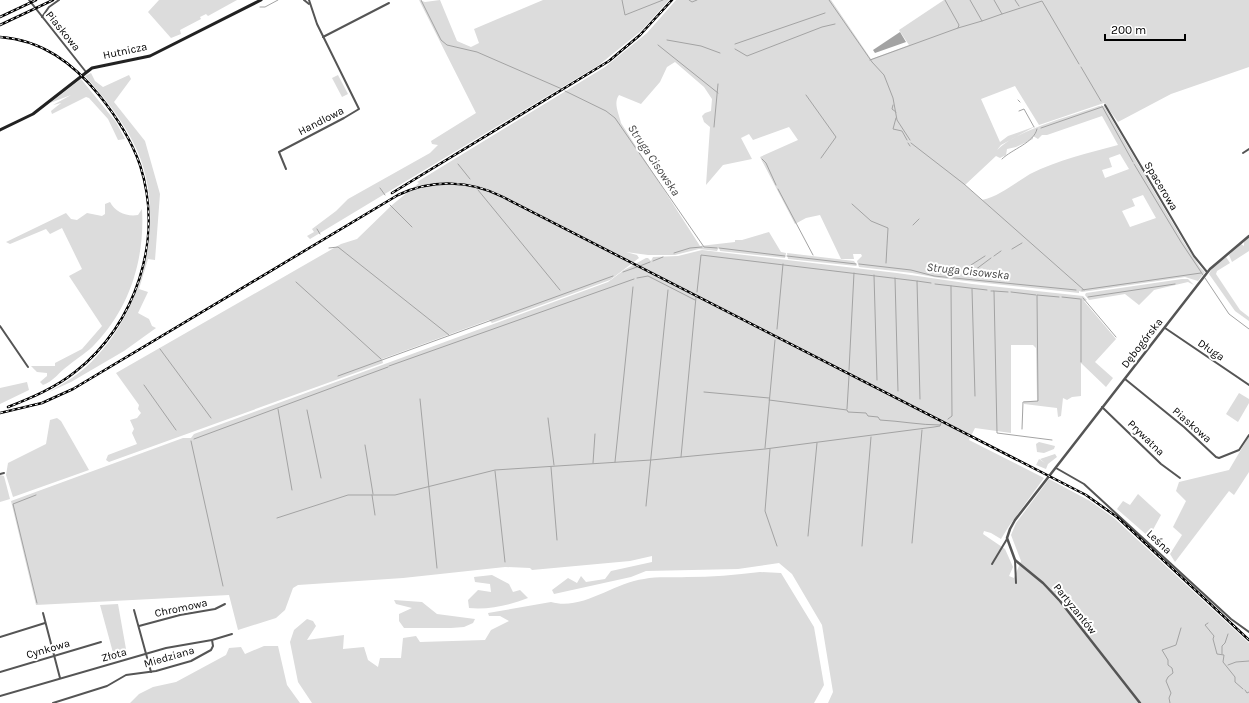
<svg xmlns="http://www.w3.org/2000/svg" width="1249" height="703" font-family="Karla,sans-serif">
<rect width="100%" height="100%" fill="#fff"/>
<g fill="#dcdcdc" fill-rule="evenodd">
<polygon points="159,0 237,0 208,16 206,14 200,17 201,19 180,30 181,34 171,38 148,12"/>
<polygon points="419,0 425,2 440,0 457,41 471,47 479,43 474,29 543,0 669,0 641,31 599,65 310,239 307,236 314,232 312,229 336,211 348,199 430,153 438,145 432,144 431,141 476,113"/>
<path d="M676,0h155l40,59 38,-14 -10,-15 45,-30h305v67l-78,27 -53,28 -14,-19 -65,22 -24,-39 -34,13 19,43 8,-6 28,-10 -35,19 -4,5c20,-20 74,-34 102,-44h5l81,138 15,23 5,5 -7,9 -13,-4 -103,15 -3,-1v2l-140,-15 -27,-5 -53,-6 -2,-6 5,-5 -1,-2h-8l1,5h-13l-21,-44 -14,3 -11,6 -35,-67 38,-17 -9,-13 -36,13 -4,-6 -8,4 11,21 -29,6 -17,20 4,-58 -6,-5 -2,-6 3,-3 6,-2 1,-12 -8,-12 -29,-25 -8,5 -7,15 -19,22 -22,-9c-6,8 0,19 2,28l79,123 35,-4v-2h7l27,-8 12,20 5,1 -1,5 -65,-7 -1,-4 -2,4 -18,-2 -24,6h-27l-22,-3 11,3 2,3 -29,22 -118,43 -3,-3 -107,39 1,4 -274,99 -3,-2 2,-5 29,-11 -5,-11 2,-4 -4,-9 7,-2 4,-5 -3,-4 1,-4 -23,-32 225,-129 16,-5 35,-34 27,-22 -2,-1 188,-115 42,-34zM1102,116l16,29c-30,8 -60,15 -88,29 -15,9 -30,22 -48,26l-17,-15 31,-29 4,2 6,-3 1,-6 9,-2 17,-8v-3l5,3 4,-4h5zM1120,154l9,15 -24,9 -3,-8 10,-3 -3,-9zM1143,195l13,23 -26,9 -8,-16 13,-5 -3,-7z"/>
<path d="M91,73l4,8 8,6 26,-12 2,4 -17,23 31,39 15,53 -5,66 -7,-1 -9,30 9,3 -10,21 11,6 3,7 4,2 -32,23 -53,31 -22,10c13,-8 26,-15 37,-25 58,-52 84,-155 47,-225 -12,-24 -30,-46 -48,-66z"/>
<polygon points="338,75 348,94 342,97 332,78"/>
<polygon points="81,79 116,122 125,139 118,140 108,119 89,98 86,97 52,114 51,111 61,103 53,105 71,95 50,103"/>
<path d="M110,202c5,10 17,15 28,13l4,-6c3,49 -12,99 -47,135 -7,8 -18,14 -26,21 -10,7 -15,16 -26,20l-3,-3 7,-6v-3l-10,-1 -6,-6h24v-3l27,-14 20,-23 -33,-50 13,-7 -20,-41 -12,6 -4,-5 -36,15 -4,-2 60,-29 5,6 6,1 10,-7 15,3 3,-2v-10z"/>
<polygon points="1249,237 1249,251 1232,262 1229,255 1241,244 1244,246 1244,242"/>
<polygon points="702,250 897,273 972,284 1083,296 1087,300 1084,301 1116,339 1095,362 1113,378 1106,387 1081,363 1081,396 1072,397 1067,400 1063,398 1061,416 1058,417 1057,408 1024,404 1024,401 1037,401 1036,348 1033,345 1011,345 1011,433 975,428 969,440 1044,478 1009,526 1001,539 991,533 984,531 983,534 1005,549 1013,567 1009,576 1014,578 1021,561 1011,535 1016,523 1049,479 1090,501 1114,518 1249,643 1249,703 828,703 833,692 822,625 792,574 779,563 738,569 646,571 631,577 554,594 552,590 568,578 577,583 581,576 586,582 605,579 611,571 652,562 652,556 630,561 532,570 530,568 505,567 403,578 298,585 293,588 285,610 276,618 238,630 229,595 36,605 11,501 183,438 191,438 194,434 608,282 624,270 646,258 648,258 651,261 653,257 678,256"/>
<polygon points="787,253 854,261 857,265 856,266 788,259"/>
<polygon points="1226,257 1230,263 1217,271 1216,274 1240,310 1249,317 1249,321 1235,311 1209,274 1213,267"/>
<polygon points="1182,279 1188,279 1194,285 1188,282 1154,290 1139,305 1125,294 1089,300 1085,295 1086,293"/>
<polygon points="27,382 29,390 0,404 0,388"/>
<polygon points="1239,393 1249,399 1249,403 1238,422 1226,414"/>
<polygon points="57,418 61,421 89,470 13,497 6,475 8,463 46,444 50,420"/>
<polygon points="1249,436 1249,472 1234,495 1229,491 1175,562 1170,554 1182,535 1173,527 1186,501 1176,491 1179,482 1229,470"/>
<polygon points="1039,442 1055,446 1054,449 1044,453 1037,452 1036,444"/>
<polygon points="1055,454 1057,457 1048,464 1046,469 1036,465 1039,459 1045,463 1040,459"/>
<polygon points="0,475 4,476 10,499 0,502"/>
<polygon points="1138,494 1161,515 1149,537 1117,509 1123,501 1130,505"/>
<path d="M760,572l21,1 33,54 10,58 -10,18h-502l-14,-21 -8,-40 4,-12 13,-11 6,2 3,5 -9,14 37,-5 -1,14 21,-2 4,13 10,7 2,-9h21l2,-20 13,-2 4,6 65,-2 6,-10 18,-9 -9,-5h-11l-1,-3 63,-11c31,9 62,-19 93,-23 14,-3 29,-1 43,-2 24,0 48,-2 73,-5z"/>
<path d="M492,575l17,9 4,8 7,-2 8,8c-18,7 -39,12 -59,10l-1,-8 10,-10 13,2 -1,-8 -15,-2 -1,-5z"/>
<polygon points="394,600 422,602 437,614 475,619 473,623 464,627 451,628 404,628 399,621 399,614 412,608 396,604"/>
<polygon points="118,604 126,649 120,652 115,660 100,605"/>
<polygon points="264,646 278,646 287,685 300,703 130,703 139,694 153,687 176,682 226,655 229,648 241,647 245,654"/>
</g>
<polygon fill="#a3a3a3" points="900,32 906,42 875,53 873,50"/>
<g fill="none" stroke-linecap="round" stroke-linejoin="round">
<g stroke="#a3a3a3" stroke-width="1">
<polyline points="421,0 441,40 447,45 477,52 562,89"/>
<polyline points="622,0 625,15 663,0"/>
<polyline points="689,0 692,2 697,0"/>
<polyline points="829,0 872,62 884,75 893,98 897,120 910,140"/>
<polyline points="970,0 982,21 1002,14"/>
<polyline points="994,0 1002,14 1042,1 1079,64"/>
<polyline points="1015,0 1019,6"/>
<polyline points="260,7 265,7 278,0"/>
<polyline points="958,28 982,21"/>
<polyline points="667,40 701,46 720,53"/>
<polyline points="735,44 825,13"/>
<polyline points="658,45 718,93"/>
<polyline points="735,49 747,56 822,27 835,24"/>
<polyline points="870,60 958,28 959,25 945,0"/>
<polyline points="1081,67 1101,101"/>
<polyline points="565,91 606,111 615,118 704,247 717,248"/>
<polyline points="806,95 836,137 821,158"/>
<polyline points="1018,100 1020,102"/>
<polyline points="893,105 892,109 896,112"/>
<polyline points="1102,106 1133,162"/>
<polyline points="1019,111 1024,109 1034,127"/>
<polyline points="896,118 893,129 902,131 907,140"/>
<polyline points="714,127 718,84"/>
<polyline points="1041,128 1102,107"/>
<polyline points="908,143 910,146"/>
<polyline points="911,143 964,184 1084,290"/>
<polyline points="762,159 766,163 776,185"/>
<path d="M1002,159c10,-10 32,-16 35,-30"/>
<polyline points="458,164 470,179"/>
<polyline points="1134,164 1181,242 1203,275"/>
<polyline points="380,188 385,195"/>
<polyline points="778,189 813,255"/>
<polyline points="478,190 560,290"/>
<polyline points="852,204 871,221 888,228 886,263"/>
<polyline points="390,205 412,227"/>
<polyline points="913,225 919,219"/>
<polyline points="317,229 320,234"/>
<polyline points="329,248 338,247 449,335"/>
<polyline points="719,248 785,256"/>
<polyline points="1012,249 1022,243"/>
<polyline points="674,253 690,248 702,247"/>
<polyline points="787,256 856,264"/>
<polyline points="994,256 1001,251"/>
<polyline points="653,261 663,257"/>
<polyline points="859,264 911,270 934,276 1076,290"/>
<polyline points="971,265 985,256"/>
<polyline points="640,266 650,262"/>
<polyline points="975,270 991,258"/>
<polyline points="623,272 637,267"/>
<polyline points="874,275 877,380"/>
<polyline points="637,278 648,276 695,300"/>
<polyline points="895,278 898,391"/>
<polyline points="1205,278 1229,314 1249,329"/>
<polyline points="296,282 381,359"/>
<polyline points="935,284 987,290"/>
<polyline points="972,289 975,396"/>
<polyline points="1082,290 1201,273"/>
<polyline points="991,291 994,291 997,433 1052,440"/>
<polyline points="994,291 1008,292"/>
<polyline points="697,292 701,255 917,281"/>
<polyline points="1011,292 1036,295"/>
<polyline points="1062,297 1080,299"/>
<polyline points="1088,297 1175,284"/>
<polyline points="1083,298 1116,337"/>
<polyline points="1081,299 1081,362"/>
<polyline points="777,329 783,264"/>
<polyline points="160,349 211,418"/>
<polyline points="389,366 634,279"/>
<polyline points="849,370 854,273"/>
<polyline points="338,376 613,276"/>
<polyline points="144,385 176,430"/>
<polyline points="704,392 769,398"/>
<polyline points="420,399 437,568"/>
<polyline points="920,399 917,281 931,283"/>
<path d="M769,400l78,10 1,2 18,1 2,3 10,1 2,3c20,1 40,5 60,5"/>
<polyline points="278,409 292,490"/>
<polyline points="847,409 849,376"/>
<polyline points="307,410 321,478"/>
<polyline points="548,418 554,465"/>
<polyline points="948,419 952,416 951,286"/>
<polyline points="1022,429 1023,402 1038,401 1037,295 1059,297"/>
<polyline points="194,439 388,367"/>
<polyline points="191,441 223,586"/>
<polyline points="365,445 373,494"/>
<polyline points="765,448 775,340"/>
<polyline points="770,449 765,511 777,546"/>
<polyline points="681,457 696,297"/>
<polyline points="615,462 633,287"/>
<polyline points="593,463 595,434"/>
<polyline points="551,467 557,540"/>
<polyline points="495,471 505,562"/>
<polyline points="36,495 13,504 37,603"/>
<polyline points="372,495 375,515"/>
<polyline points="646,506 668,290"/>
<polyline points="277,518 348,495 395,495 495,470 651,460 765,449 934,427 940,426 941,423"/>
<polyline points="808,536 817,443"/>
<polyline points="912,543 922,430"/>
<polyline points="862,546 871,437"/>
<polyline points="1208,623 1205,625 1214,636 1213,639 1217,654 1224,655 1223,662 1235,677 1235,682 1243,689"/>
<polyline points="1222,654 1222,646 1225,643 1228,634"/>
<polyline points="1228,665 1236,662 1249,661"/>
<polyline points="1245,690 1247,693 1249,692"/>
<polyline points="1170,703 1169,698 1171,693 1166,681 1168,677 1173,673 1172,668 1168,665 1168,660 1162,650 1176,645 1181,628"/>
</g>
<g stroke="#555" stroke-width="2">
<polyline points="29,0 86,72"/>
<polyline points="304,0 309,4"/>
<polyline points="42,17 49,7 59,0"/>
<polyline points="323,37 389,3"/>
<polyline points="1105,105 1194,256 1207,272"/>
<polyline points="1243,153 1249,149"/>
<polyline points="286,169 279,152 344,118 359,109 317,24 309,0"/>
<polyline points="0,326 28,367"/>
<polyline points="1165,328 1249,385"/>
<polyline points="1125,379 1184,427 1216,457 1219,458 1239,450 1249,435"/>
<polyline points="1102,407 1161,464 1180,478"/>
<polyline points="1056,468 1084,484 1231,619 1249,632"/>
<polyline points="0,474 4,473"/>
<polyline points="1015,560 1016,583"/>
<polyline points="992,564 1007,539"/>
<polyline points="134,610 151,672"/>
<polyline points="43,613 60,678"/>
<polyline points="139,626 180,615 215,609 225,604"/>
<polyline points="0,637 45,623"/>
<polyline points="0,672 101,642"/>
<polyline points="0,696 166,648 212,640 232,634"/>
<polyline points="53,703 107,686 126,675 156,671 191,661 211,650 213,646 212,640"/>
</g>
<polyline stroke="#555" stroke-width="2.5" points="1140,703 1060,601 1043,583 1015,560 1007,538 1010,529 1015,520 1210,269 1249,236"/>
<polyline stroke="#222" stroke-width="3" points="0,130 33,114 92,68 150,56 261,0"/>
<g stroke="#000" stroke-width="2.5">
<g id="rail">
<polyline points="0,17 36,0"/>
<polyline points="0,25 53,0"/>
<path d="M0,37c42,3 73,26 99,58 17,21 32,44 41,70 24,74 -4,160 -65,207 -20,16 -44,26 -67,35"/>
<polyline points="392,193 609,61 640,35 672,0"/>
<path d="M0,413l42,-10 31,-14 325,-194c34,-16 72,-15 105,2l583,298 31,22 132,123"/>
</g>
</g>
<use href="#rail" stroke="#fff" stroke-width="1" stroke-dasharray="3" stroke-linecap="butt"/>
</g>
<g text-anchor="middle" dominant-baseline="central" stroke-width="4" stroke-linejoin="round" paint-order="stroke">
<g font-size="11" fill="#000" stroke="#fff">
<text transform="translate(63 31) rotate(51)">Piaskowa</text>
<text transform="translate(125 51) rotate(-12)">Hutnicza</text>
<text transform="translate(321 121) rotate(-27)">Handlowa</text>
<text transform="translate(1161 186) rotate(59)">Spacerowa</text>
<text transform="translate(1142 343) rotate(-52)">Dębogórska</text>
<text transform="translate(1211 350) rotate(34)">Długa</text>
<text transform="translate(1192 425) rotate(41)">Piaskowa</text>
<text transform="translate(1146 438) rotate(44)">Prywatna</text>
<text transform="translate(1159 542) rotate(43)">Leśna</text>
<text transform="translate(181 608) rotate(-12)">Chromowa</text>
<text transform="translate(1075 609) rotate(51)">Partyzantów</text>
<text transform="translate(48 649) rotate(-16)">Cynkowa</text>
<text transform="translate(114 655) rotate(-15)">Złota</text>
<text transform="translate(169 657) rotate(-16)">Miedziana</text>
</g>
<g font-size="12" font-style="italic" fill="#444" stroke="#fff">
<text transform="translate(654 160) rotate(56)">Struga Cisowska</text>
<text transform="translate(968 271) rotate(6)">Struga Cisowska</text>
</g>
</g>
<path d="M1105 34v6h80v-6" fill="none" stroke="#000000" stroke-width="2"/>
<text x="1111" y="34" font-size="12" fill="#000000" stroke="#ffffff" stroke-width="3" paint-order="stroke">200 m</text>
</svg>
